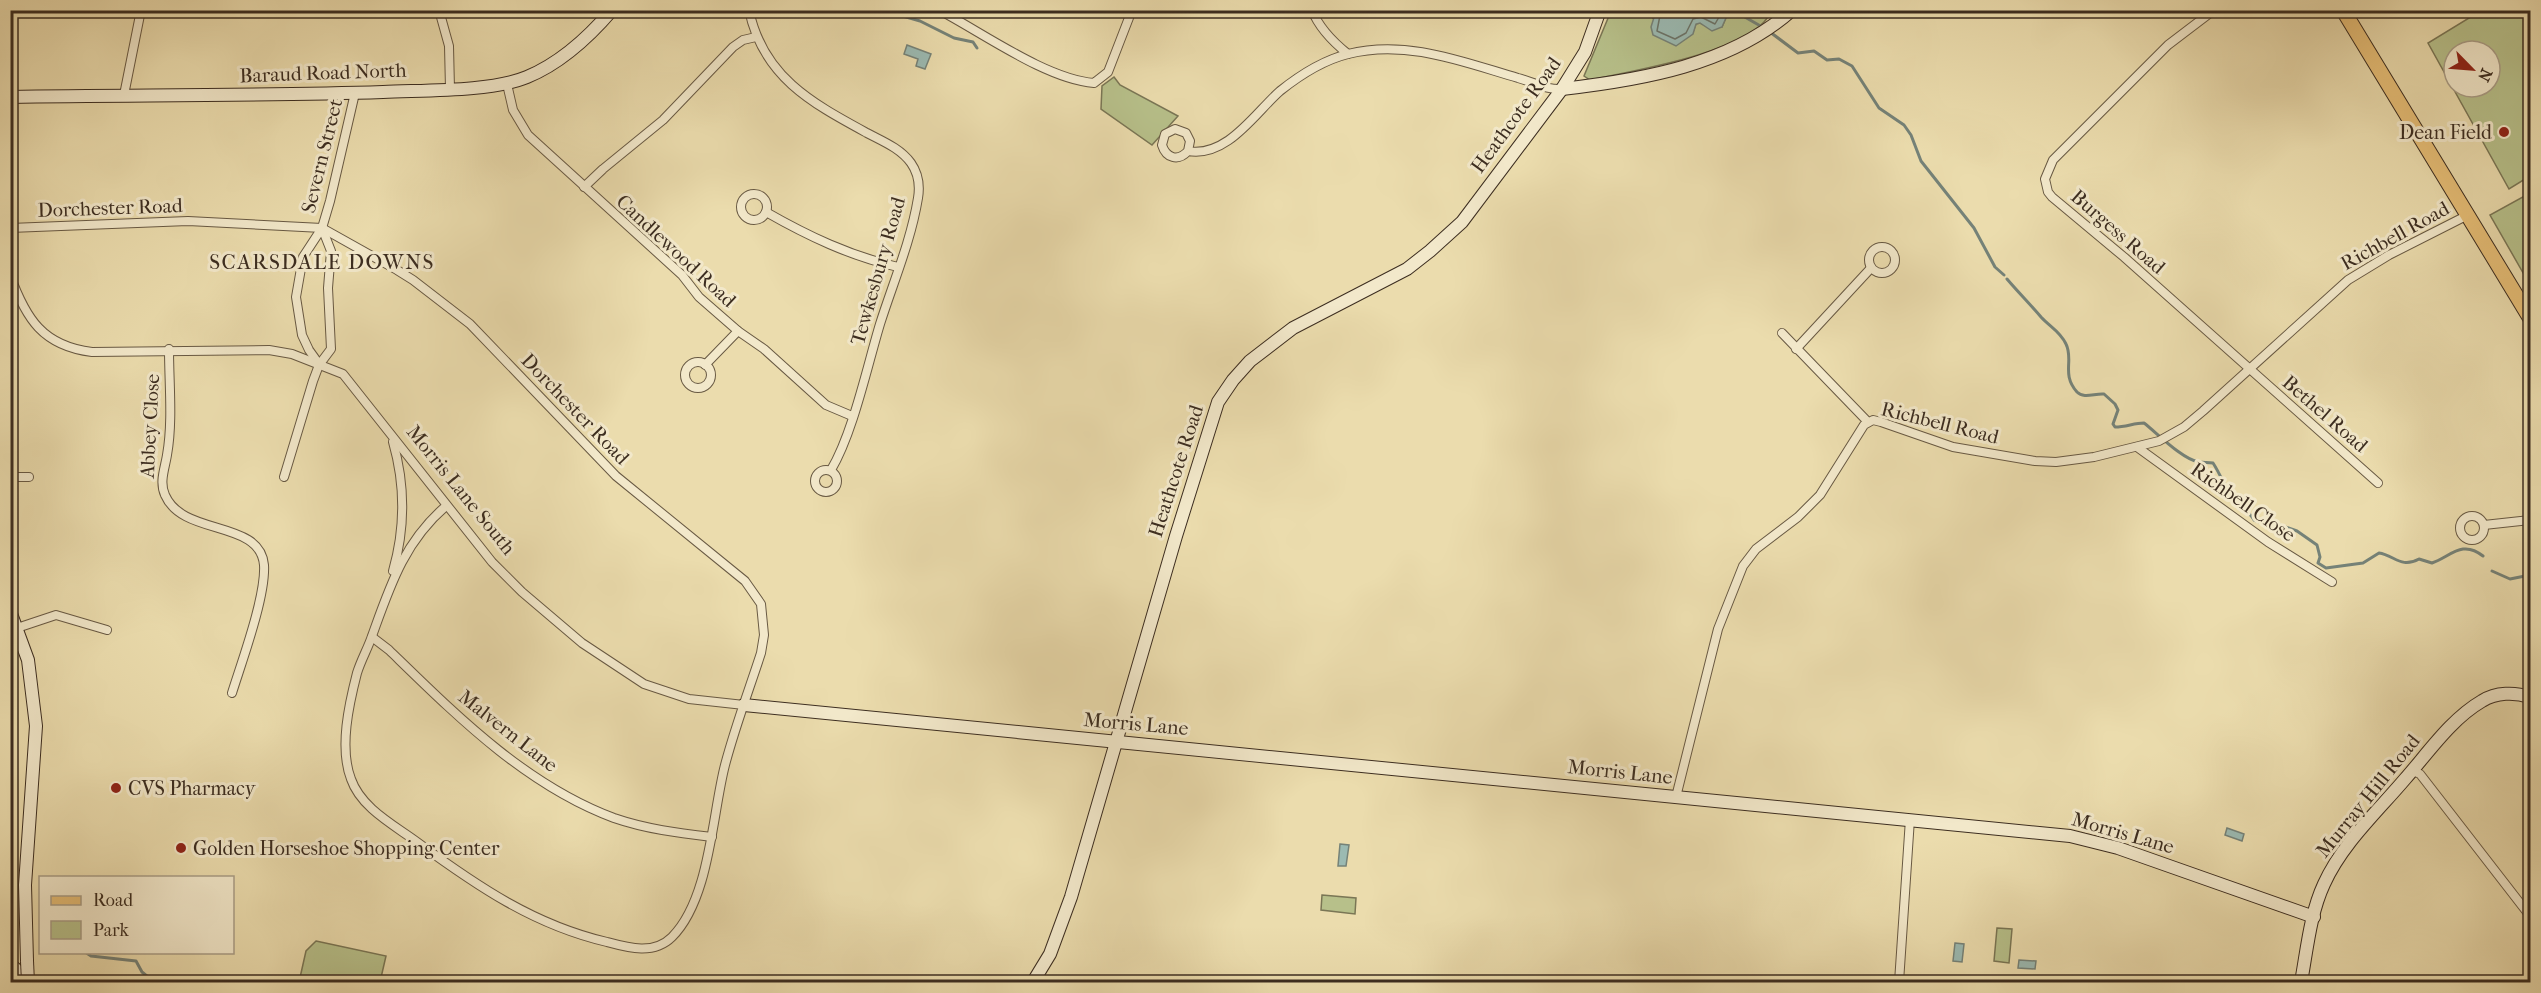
<svg xmlns="http://www.w3.org/2000/svg" width="2541" height="993" font-family="'IM FELL French Canon',serif">
<rect width="100%" height="100%" fill="#ebdcad"/>
<filter id="stains"><feTurbulence type="fractalNoise" baseFrequency=".00333" numOctaves="4"/><feColorMatrix values="0 0 0 0 .2 0 0 0 0 .09 0 0 0 0 .02 0 0 0 .5 -.17"/></filter>
<radialGradient id="worn" r=".72"><stop offset=".6" stop-color="#630" stop-opacity="0"/><stop offset="1" stop-color="#630" stop-opacity=".3"/></radialGradient>
<g fill="#b7c08a" stroke="#7a7655" stroke-width="1.5" fill-rule="evenodd">
<path d="M2482,10l48,1v165l-21,13 -81,-146zM2454,51h36v36h-36z"/>
<path d="M1611,11h45l-3,7 40,14 3,-8 4,-1 6,3 16,1 7,-16h32l7,6c-24,36 -136,54 -178,63l-6,-4z"/>
<polygon points="1114,77 1120,85 1178,116 1152,145 1101,109 1102,86"/>
<polygon points="2530,193 2530,285 2490,215"/>
<polygon points="1322,895 1356,898 1355,914 1321,910"/>
<polygon points="1997,928 2012,929 2009,963 1994,961"/>
<polygon points="316,941 386,956 380,982 299,982 306,951"/>
</g>
<g fill="#9bbab2" stroke="#758278" stroke-width="1.5">
<polygon points="1656,11 1656,10 1729,11 1722,27 1712,31 1700,23 1696,24 1693,34 1676,46 1653,35 1651,27"/>
<polygon points="907,45 931,54 925,69 916,66 918,59 904,54"/>
<polygon points="2227,828 2244,834 2242,841 2225,835"/>
<polygon points="1340,844 1349,845 1346,866 1338,866"/>
<polygon points="1955,943 1964,944 1962,962 1953,961"/>
<polygon points="2019,960 2036,961 2035,969 2018,968"/>
</g>
<g fill="none" stroke-linecap="round" stroke-linejoin="round">
<polyline stroke="#6c7469" stroke-width="1.5" points="1661,10 1657,31 1675,39 1686,33 1693,19 1701,17 1715,24 1723,10"/>
<g stroke="#758278" stroke-width="3">
<polyline points="893,10 896,14 920,21 954,38 973,42 977,48"/>
<polyline points="1728,14 1743,16 1764,28"/>
<polyline points="1770,32 1798,53 1814,51 1827,60 1839,59 1852,66 1879,108 1904,125 1911,135 1921,161 1974,228 1995,267 2004,275"/>
<path d="M2007,279c11,13 23,25 34,38 9,10 19,14 25,27 8,16 -5,30 11,48 7,7 18,1 27,2l11,10 3,6 -5,14 2,3c11,0 19,-4 29,-4 13,10 39,37 55,39 5,1 9,0 14,1 8,12 15,31 22,40 6,7 15,8 19,17l13,5 7,-2 23,8 20,14 3,12 -2,6 8,5 37,-5 16,-10c15,2 22,16 40,6l13,4c18,-6 30,-24 51,-7"/>
<polyline points="2492,571 2510,579 2530,575"/>
<polyline points="85,952 91,956 136,961 142,972 154,982"/>
</g>
<g stroke="#685943" stroke-width="10">
<g id="street">
<polyline points="439,10 449,46 450,89"/>
<path d="M749,10c14,67 63,93 118,123 15,8 33,15 44,30 7,10 9,23 7,35 -7,43 -25,85 -38,126 -13,43 -27,109 -49,146"/>
<path d="M939,10c44,23 107,69 155,73l14,-11 24,-62"/>
<path d="M1312,10c7,18 21,32 36,44"/>
<polyline points="2214,10 2168,45 2053,160 2045,179 2048,192 2052,197 2124,257 2378,483"/>
<polyline points="507,84 513,110 528,135 682,275 699,297 738,331 764,349 826,405 852,416"/>
<polyline points="124,95 141,10"/>
<path d="M1188,151l2,-10 -4,-8 -11,-4 -10,5 -3,11c4,13 16,17 26,6 39,7 67,-38 92,-60 20,-16 44,-31 68,-37 58,-15 115,8 170,24 16,4 28,12 44,11"/>
<polyline points="584,187 603,169 663,120 733,47 743,40 756,37"/>
<circle cx="754" cy="207" r="13"/>
<path d="M766,212c42,24 84,44 132,55"/>
<path d="M10,228l178,-7 134,7 75,42 16,10 57,44 146,152 129,105 16,23 3,31 -3,18c-12,37 -26,74 -36,112 -13,50 -15,134 -53,172 -18,18 -43,11 -65,5 -73,-17 -130,-56 -190,-100 -23,-17 -56,-34 -66,-63 -12,-31 -2,-75 6,-106 4,-13 11,-25 15,-37 18,-50 32,-94 74,-130"/>
<circle cx="1882" cy="260" r="13"/>
<path d="M10,275c16,44 33,71 82,77l177,-2 23,4 51,20 149,188 30,30 60,51 62,41 45,15 55,6"/>
<polyline points="1782,333 1868,422"/>
<path d="M169,349c0,35 4,72 -2,106 -2,13 -8,27 -2,40 18,42 95,24 99,70 2,31 -22,96 -32,128"/>
<polyline points="1796,349 1871,268"/>
<circle cx="698" cy="375" r="13"/>
<polyline points="319,364 309,350 302,335 296,297 303,257 322,228 330,201 355,93"/>
<polyline points="705,365 738,331"/>
<polyline points="2137,447 2268,542 2332,582"/>
<circle cx="826" cy="481" r="11"/>
<polyline points="10,477 29,477"/>
<polyline points="284,477 313,381 319,365 331,349 328,288 331,251 322,228"/>
<circle cx="2472" cy="528" r="12"/>
<polyline points="2484,525 2530,520"/>
<path d="M393,571c12,-42 12,-87 0,-129"/>
<polyline points="17,628 56,615 107,630"/>
<path d="M372,637l17,13c66,64 136,135 225,168 32,11 64,15 98,19"/>
<polyline points="2413,771 2420,774 2530,916"/>
<polyline points="1676,797 1718,629 1743,566 1756,549 1798,517 1820,495 1864,425 1873,420 1881,422 1953,447 2035,461 2056,462 2094,457 2159,441 2184,427 2203,411 2348,280 2389,255 2468,215"/>
<polyline points="1899,982 1910,819"/>
</g>
</g>
<g stroke="#3c2d20" stroke-width="14">
<g id="secondary">
<path d="M1562,89c79,-9 169,-24 230,-79"/>
<path d="M10,97c125,-2 249,-1 373,-5 40,-2 108,0 144,-15 34,-14 61,-39 85,-67"/>
<polyline points="10,611 28,660 36,726 25,885 27,961"/>
<polyline points="744,705 2070,836 2118,848 2314,917"/>
<polyline points="10,964 30,982"/>
<polyline points="1033,982 1050,954 1071,897 1176,536 1218,402 1233,380 1250,361 1293,328 1407,269 1430,251 1462,222 1562,89 1585,52 1600,10"/>
<path d="M2301,982c6,-32 9,-68 23,-98 18,-40 53,-72 81,-105 23,-26 46,-60 77,-78 14,-9 33,-9 48,-4"/>
</g>
</g>
<g stroke="#3c2d20" stroke-width="16">
<polyline id="primary" points="2343,10 2530,318"/>
</g>
<use href="#street" stroke="#f2e8ca" stroke-width="8"/>
<use href="#secondary" stroke="#f2e8ca" stroke-width="12"/>
<use href="#primary" stroke="#e6be76" stroke-width="14"/>
<g stroke="#3c2d20" stroke-width="14" stroke-linecap="butt">
<polyline id="secondary-bridge" points="27,961 28,982"/>
</g>
<use href="#secondary-bridge" stroke="#f2e8ca" stroke-width="12"/>
</g>
<g fill="#8f2418" stroke="#f2e8ca" stroke-width="2">
<circle cx="2504" cy="132" r="6"/>
<circle cx="116" cy="788" r="6"/>
<circle cx="181" cy="848" r="6"/>
</g>
<g text-anchor="middle" dominant-baseline="central" stroke-width="6" stroke-linejoin="round" paint-order="stroke">
<g font-size="20" fill="#3c2d20" stroke="#f2e8ca">
<text transform="translate(323 73) rotate(-2)">Baraud Road North</text>
<text transform="translate(1516 115) rotate(-54)">Heathcote Road</text>
<text transform="translate(322 156) rotate(-76)">Severn Street</text>
<text transform="translate(110 208) rotate(-2)">Dorchester Road</text>
<text transform="translate(2118 232) rotate(41)">Burgess Road</text>
<text transform="translate(2395 236) rotate(-29)">Richbell Road</text>
<text transform="translate(676 251) rotate(43)">Candlewood Road</text>
<text transform="translate(878 271) rotate(-74)">Tewkesbury Road</text>
<text transform="translate(575 409) rotate(46)">Dorchester Road</text>
<text transform="translate(2325 414) rotate(41)">Bethel Road</text>
<text transform="translate(1940 423) rotate(14)">Richbell Road</text>
<text transform="translate(150 426) rotate(-87)">Abbey Close</text>
<text transform="translate(1176 471) rotate(-72)">Heathcote Road</text>
<text transform="translate(461 490) rotate(51)">Morris Lane South</text>
<text transform="translate(2243 502) rotate(35)">Richbell Close</text>
<text transform="translate(1136 724) rotate(5)">Morris Lane</text>
<text transform="translate(508 731) rotate(38)">Malvern Lane</text>
<text transform="translate(1620 772) rotate(6)">Morris Lane</text>
<text transform="translate(2368 796) rotate(-51)">Murray Hill Road</text>
<text transform="translate(2123 833) rotate(16)">Morris Lane</text>
</g>
<g font-size="20" fill="#3c2d20" stroke="#f2e8ca" text-anchor="start">
<text x="2492" y="132" text-anchor="end">Dean Field</text>
<text x="128" y="788">CVS Pharmacy</text>
<text x="193" y="848">Golden Horseshoe Shopping Center</text>
</g>
<g font-size="21" letter-spacing="1.5" fill="#3c2d20" stroke="#f2e8ca">
<text x="322" y="262">SCARSDALE DOWNS</text>
</g>
</g>
<rect width="2541" height="993" fill="none" stroke="#ebdcad" stroke-width="36"/>
<rect x="12" y="12" width="2517" height="969" fill="none" stroke="#3c2d20" stroke-width="3"/>
<rect x="18" y="18" width="2505" height="957" fill="none" stroke="#3c2d20" stroke-width="1.5"/>
<rect x="39" y="876" width="195" height="78" fill="#f2e8ca" stroke="#a99d86" stroke-width="1.5"/>
<rect x="51" y="896" width="30" height="9" fill="#e6be76" stroke="#a99d86" stroke-width="1.5"/>
<text x="93" y="906" font-size="18" fill="#3c2d20">Road</text>
<rect x="51" y="921" width="30" height="18" fill="#b7c08a" stroke="#a99d86" stroke-width="1.5"/>
<text x="93" y="936" font-size="18" fill="#3c2d20">Park</text>
<g transform="translate(2472 69) rotate(115)"><circle r="28" fill="#f2e8ca" stroke="#a99d86" stroke-width="1.5"/>
<path d="M0-4.5L10 22L0 15L-10 22Z" fill="#8f2418"/>
<text y="-9" font-size="16" font-weight="bold" text-anchor="middle" fill="#3c2d20">N</text>
</g>
<rect width="100%" height="100%" filter="url(#stains)"/>
<rect width="100%" height="100%" fill="url(#worn)"/>
</svg>
